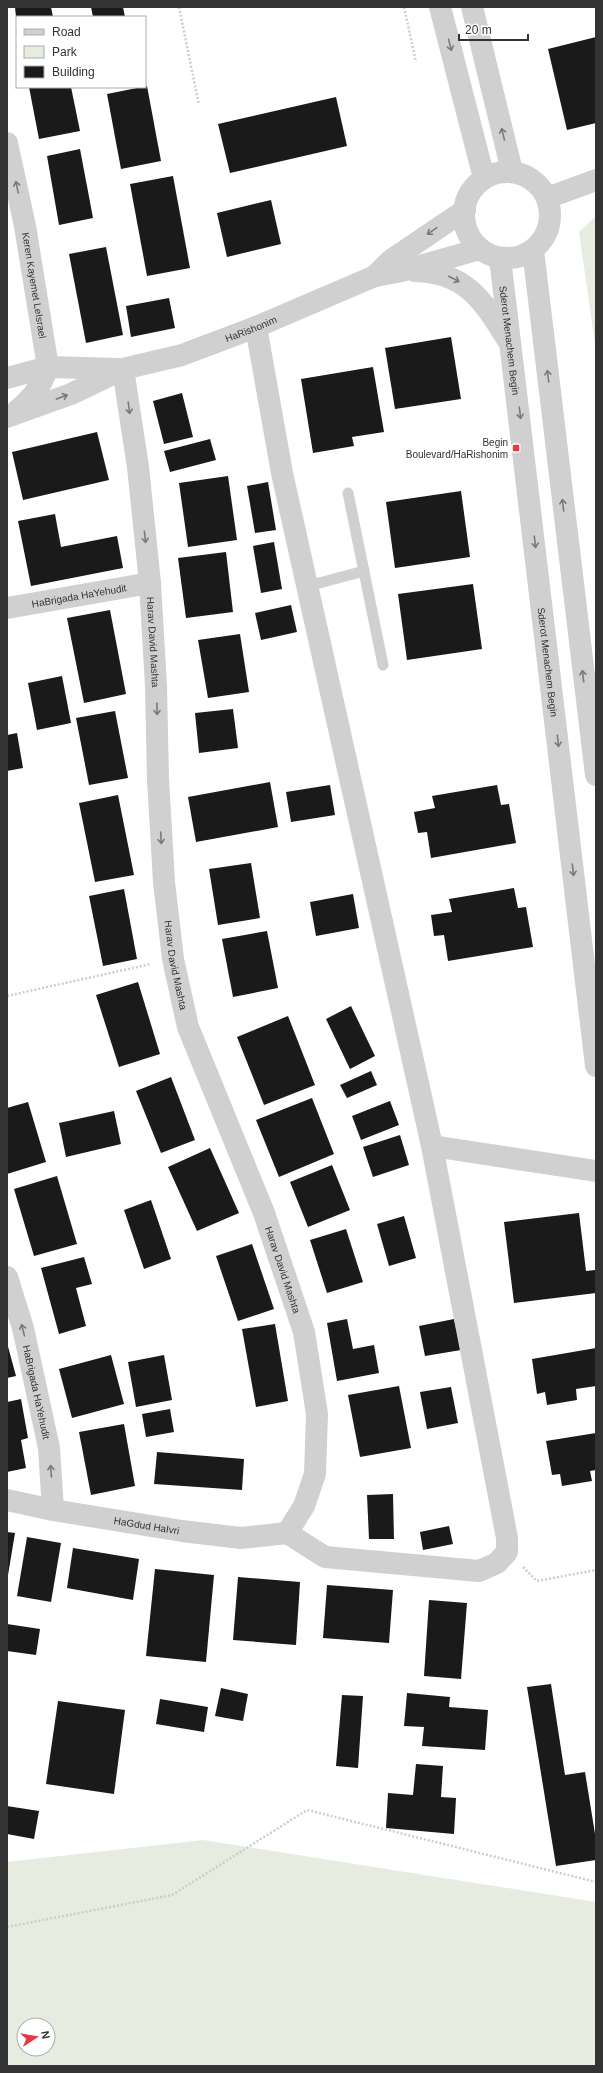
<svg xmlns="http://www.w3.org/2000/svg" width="603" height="2073" font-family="Helvetica,sans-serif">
<rect width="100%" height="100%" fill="#fff"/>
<g fill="#e6ecdf" fill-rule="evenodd">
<polygon points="596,216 596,351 579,232"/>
<path d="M203,1840l393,62v164h-589v-204zM24,2025h24v24h-24z"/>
</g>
<g fill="#1a1a1a">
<polygon points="15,7 51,7 53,17 16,17"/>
<polygon points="91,7 123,7 125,17 93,17"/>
<polygon points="596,37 596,123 567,130 548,49"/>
<polygon points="147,86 161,161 121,169 107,94"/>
<polygon points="29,87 71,87 80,131 39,139"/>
<polygon points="336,97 347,146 230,173 218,124"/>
<polygon points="80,149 93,218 59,225 47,156"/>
<polygon points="173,176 190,268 147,276 130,184"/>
<polygon points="271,200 281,244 227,257 217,213"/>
<polygon points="106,247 123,335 86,343 69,254"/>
<polygon points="169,298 175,328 131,337 126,306"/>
<polygon points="451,337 461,399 395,409 385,348"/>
<polygon points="373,367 384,432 352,437 354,446 313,453 301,379"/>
<polygon points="182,393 193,437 164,444 153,401"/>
<polygon points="97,432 109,480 23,500 12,452"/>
<polygon points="210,439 216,460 170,472 164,451"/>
<polygon points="228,476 237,540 188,547 179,483"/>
<polygon points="268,482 276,530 255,533 247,486"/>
<polygon points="461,491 470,557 395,568 386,502"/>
<polygon points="55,514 61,547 117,536 123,568 31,586 18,521"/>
<polygon points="274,542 282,589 261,593 253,546"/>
<polygon points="226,552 233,612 186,618 178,558"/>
<polygon points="473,584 482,649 407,660 398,594"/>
<polygon points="291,605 297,632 261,640 255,613"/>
<polygon points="110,610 126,694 84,703 67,618"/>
<polygon points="240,634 249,692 208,698 198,640"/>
<polygon points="62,676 71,723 37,730 28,683"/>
<polygon points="233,709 238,748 199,753 195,713"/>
<polygon points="115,711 128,778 89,785 76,718"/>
<polygon points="17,733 23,768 7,771 7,735"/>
<polygon points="270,782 278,827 196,842 188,797"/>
<polygon points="330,785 335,815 291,822 286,792"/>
<polygon points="497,785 501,805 509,804 516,843 431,858 427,832 418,833 414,812 435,808 432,796"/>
<polygon points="118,795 134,875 95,882 79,803"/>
<polygon points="251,863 260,918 218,925 209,869"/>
<polygon points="514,888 518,908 526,907 533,947 448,961 444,935 434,936 431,915 452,912 449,899"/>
<polygon points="124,889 137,959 103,966 89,896"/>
<polygon points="353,894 359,928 316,936 310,902"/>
<polygon points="267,931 278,988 233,997 222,939"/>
<polygon points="138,982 160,1054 119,1067 96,995"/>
<polygon points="351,1006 375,1056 350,1069 326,1019"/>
<polygon points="288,1016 315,1085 264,1105 237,1037"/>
<polygon points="371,1071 377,1085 347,1098 340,1085"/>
<polygon points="171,1077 195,1140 161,1153 136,1091"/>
<polygon points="312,1098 334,1154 279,1177 256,1120"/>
<polygon points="390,1101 399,1125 361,1140 352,1116"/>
<polygon points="28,1102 46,1162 7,1174 7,1108"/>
<polygon points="114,1111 121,1144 66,1157 59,1123"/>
<polygon points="400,1135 409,1165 373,1177 363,1147"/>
<polygon points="210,1148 239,1213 197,1231 168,1167"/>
<polygon points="332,1165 350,1210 308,1227 290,1182"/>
<polygon points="57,1176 77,1244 34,1256 14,1189"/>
<polygon points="151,1200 171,1259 144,1269 124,1210"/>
<polygon points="579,1213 586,1271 595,1270 596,1293 514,1303 504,1222"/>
<polygon points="404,1216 416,1258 389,1266 377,1224"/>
<polygon points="346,1229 363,1282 327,1293 310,1240"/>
<polygon points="252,1244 274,1309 238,1321 216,1256"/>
<polygon points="84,1257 92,1284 76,1288 86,1326 59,1334 41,1268"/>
<polygon points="347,1319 353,1349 374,1345 379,1373 337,1381 327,1323"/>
<polygon points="454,1319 461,1350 425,1356 419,1326"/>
<polygon points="275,1324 288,1401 256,1407 242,1329"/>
<polygon points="7,1343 16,1376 7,1378"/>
<polygon points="596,1348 596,1386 576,1389 577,1400 547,1405 545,1392 537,1394 532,1359"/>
<polygon points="111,1355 124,1404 72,1418 59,1369"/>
<polygon points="164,1355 172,1400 136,1407 128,1362"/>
<polygon points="399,1386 411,1448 360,1457 348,1395"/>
<polygon points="451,1387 458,1423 427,1429 420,1392"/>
<polygon points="21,1399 28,1438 21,1440 26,1468 7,1472 7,1402"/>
<polygon points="170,1409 174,1432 146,1437 142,1414"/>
<polygon points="124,1424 135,1486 91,1495 79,1432"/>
<polygon points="596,1433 596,1470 590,1471 592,1481 562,1486 560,1474 552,1475 546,1441"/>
<polygon points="157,1452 244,1459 242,1490 154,1484"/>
<polygon points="393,1494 394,1539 369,1539 367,1495"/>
<polygon points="449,1526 453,1544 423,1550 420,1532"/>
<polygon points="7,1532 15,1533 8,1575 7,1575"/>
<polygon points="27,1537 61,1543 51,1602 17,1596"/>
<polygon points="73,1548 139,1559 133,1600 67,1588"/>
<polygon points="155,1569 214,1575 206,1662 146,1656"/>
<polygon points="238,1577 300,1582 296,1645 233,1640"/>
<polygon points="327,1585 393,1590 389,1643 323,1638"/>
<polygon points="429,1600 467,1603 461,1679 424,1676"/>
<polygon points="7,1624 40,1629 36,1655 7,1651"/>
<polygon points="551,1684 565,1775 585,1772 596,1840 596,1860 556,1866 527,1687"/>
<polygon points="221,1688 248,1694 243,1721 215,1716"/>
<polygon points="407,1693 450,1697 449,1707 488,1710 485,1750 422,1746 424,1727 404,1726"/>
<polygon points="342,1695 363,1696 358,1768 336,1766"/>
<polygon points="160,1699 208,1707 204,1732 156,1724"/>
<polygon points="58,1701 125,1710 114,1794 46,1784"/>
<polygon points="416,1764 443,1766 441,1797 456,1798 454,1834 386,1828 388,1793 413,1795"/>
<polygon points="7,1806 39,1811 34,1839 7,1834"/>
</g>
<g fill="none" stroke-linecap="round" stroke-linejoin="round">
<g stroke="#cdcdcd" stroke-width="2.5" stroke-dasharray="2 2" stroke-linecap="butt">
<polyline points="179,7 199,105"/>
<polyline points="404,7 416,62"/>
<polyline points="7,996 151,964"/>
<polyline points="523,1567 537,1581 596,1570"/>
<polyline points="7,1927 172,1895 307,1810 596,1882"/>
</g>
<g stroke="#d0d0d0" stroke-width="11">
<polyline points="348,493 383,665"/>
<polyline points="308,586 364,571"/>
</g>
<g stroke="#d0d0d0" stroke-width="22">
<path id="s1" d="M7,143l18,83 23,141c-8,23 -18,33 -36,48"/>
<polyline points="547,198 596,180"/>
<polyline points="256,327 282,473 432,1146 507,1538 507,1552 497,1563 479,1571 325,1557 287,1533"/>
<path id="s2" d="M123,369l15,98 12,116 6,103 2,93 6,103 9,77 15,68 76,186 40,119 13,82 -2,60 -11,32 -17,27"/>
<path id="s3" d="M7,608l143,-25"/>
<polyline points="432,1146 596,1171"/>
<path id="s4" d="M7,1277l16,51 26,120 4,62"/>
<path id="s5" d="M7,1500l46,10 129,21 59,7 46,-5"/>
</g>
<g stroke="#d0d0d0" stroke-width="22">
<polyline points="440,7 484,178"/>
<polyline points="472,7 512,171"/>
<circle cx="507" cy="215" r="43"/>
<polyline points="533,250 596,775"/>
<path id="s6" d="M500,258l96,808"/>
<path d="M415,271c50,1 68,29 92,68"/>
<polyline points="375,276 391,260 465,210"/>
<polyline points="7,378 48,367 118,369"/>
<path id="s7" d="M7,417l64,-23 52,-25 59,-14 74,-28 119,-51 27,-5 78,-22"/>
</g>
</g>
<defs><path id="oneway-shaft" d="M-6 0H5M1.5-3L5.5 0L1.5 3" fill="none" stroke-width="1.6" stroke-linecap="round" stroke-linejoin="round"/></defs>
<g stroke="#7a7a7a">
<use href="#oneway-shaft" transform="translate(450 45) rotate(76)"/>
<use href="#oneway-shaft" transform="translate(503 134) rotate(-104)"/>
<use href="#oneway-shaft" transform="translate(17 187) rotate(-102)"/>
<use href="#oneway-shaft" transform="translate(432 231) rotate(145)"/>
<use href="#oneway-shaft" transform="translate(454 279) rotate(27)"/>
<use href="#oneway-shaft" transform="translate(548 376) rotate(-97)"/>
<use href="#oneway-shaft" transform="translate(62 397) rotate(-20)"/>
<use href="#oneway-shaft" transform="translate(129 408) rotate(82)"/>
<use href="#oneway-shaft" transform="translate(520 413) rotate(83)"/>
<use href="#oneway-shaft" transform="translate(563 505) rotate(-97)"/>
<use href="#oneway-shaft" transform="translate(145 537) rotate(84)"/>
<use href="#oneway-shaft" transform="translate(535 542) rotate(83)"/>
<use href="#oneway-shaft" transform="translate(583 676) rotate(-97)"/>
<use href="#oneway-shaft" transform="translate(157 709) rotate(89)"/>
<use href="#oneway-shaft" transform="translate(558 741) rotate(83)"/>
<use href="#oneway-shaft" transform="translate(161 838) rotate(87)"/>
<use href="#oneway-shaft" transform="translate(573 870) rotate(83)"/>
<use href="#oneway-shaft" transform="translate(23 1330) rotate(-104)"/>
<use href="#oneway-shaft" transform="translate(51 1471) rotate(-94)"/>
</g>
<rect fill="#e63946" stroke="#fff" stroke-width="1.5" x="512" y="444" width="8" height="8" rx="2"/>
<g text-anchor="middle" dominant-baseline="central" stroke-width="4" stroke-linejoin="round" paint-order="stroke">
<g font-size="10" fill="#333" stroke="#fff">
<text stroke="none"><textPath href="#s1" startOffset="145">Keren Kayemet LeIsrael</textPath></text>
<text stroke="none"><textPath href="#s7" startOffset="260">HaRishonim</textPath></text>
<text stroke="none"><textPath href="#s6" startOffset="83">Sderot Menachem Begin</textPath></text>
<text stroke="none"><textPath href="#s3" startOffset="73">HaBrigada HaYehudit</textPath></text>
<text stroke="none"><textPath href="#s2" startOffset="275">Harav David Mashta</textPath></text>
<text stroke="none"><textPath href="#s6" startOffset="407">Sderot Menachem Begin</textPath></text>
<text stroke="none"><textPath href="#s2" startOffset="599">Harav David Mashta</textPath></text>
<text stroke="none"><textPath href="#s2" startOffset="923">Harav David Mashta</textPath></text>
<text stroke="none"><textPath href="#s4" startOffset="119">HaBrigada HaYehudit</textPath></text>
<text stroke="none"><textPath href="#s5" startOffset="142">HaGdud HaIvri</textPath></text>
</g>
<g font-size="10" fill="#333" stroke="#fff" text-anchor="end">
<text x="508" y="442">Begin<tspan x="508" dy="12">Boulevard/HaRishonim</tspan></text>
</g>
</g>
<rect width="603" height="2073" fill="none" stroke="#333333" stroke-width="16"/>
<rect x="16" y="16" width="130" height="72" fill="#ffffff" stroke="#adadad"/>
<rect x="24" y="29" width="20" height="6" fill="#d0d0d0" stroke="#adadad"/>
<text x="52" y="36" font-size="12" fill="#333333">Road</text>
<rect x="24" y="46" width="20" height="12" fill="#e6ecdf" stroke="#adadad"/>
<text x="52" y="56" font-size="12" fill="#333333">Park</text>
<rect x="24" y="66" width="20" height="12" fill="#1a1a1a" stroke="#adadad"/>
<text x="52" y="76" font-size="12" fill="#333333">Building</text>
<g transform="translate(36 2037) rotate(78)"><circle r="19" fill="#ffffff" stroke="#adadad"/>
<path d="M0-3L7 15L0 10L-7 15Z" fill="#e63946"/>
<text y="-6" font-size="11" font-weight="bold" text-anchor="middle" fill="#333333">N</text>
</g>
<path d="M459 34v6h69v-6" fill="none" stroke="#333333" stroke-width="2"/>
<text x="465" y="34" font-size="12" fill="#333333" stroke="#ffffff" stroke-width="3" paint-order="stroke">20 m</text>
</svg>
